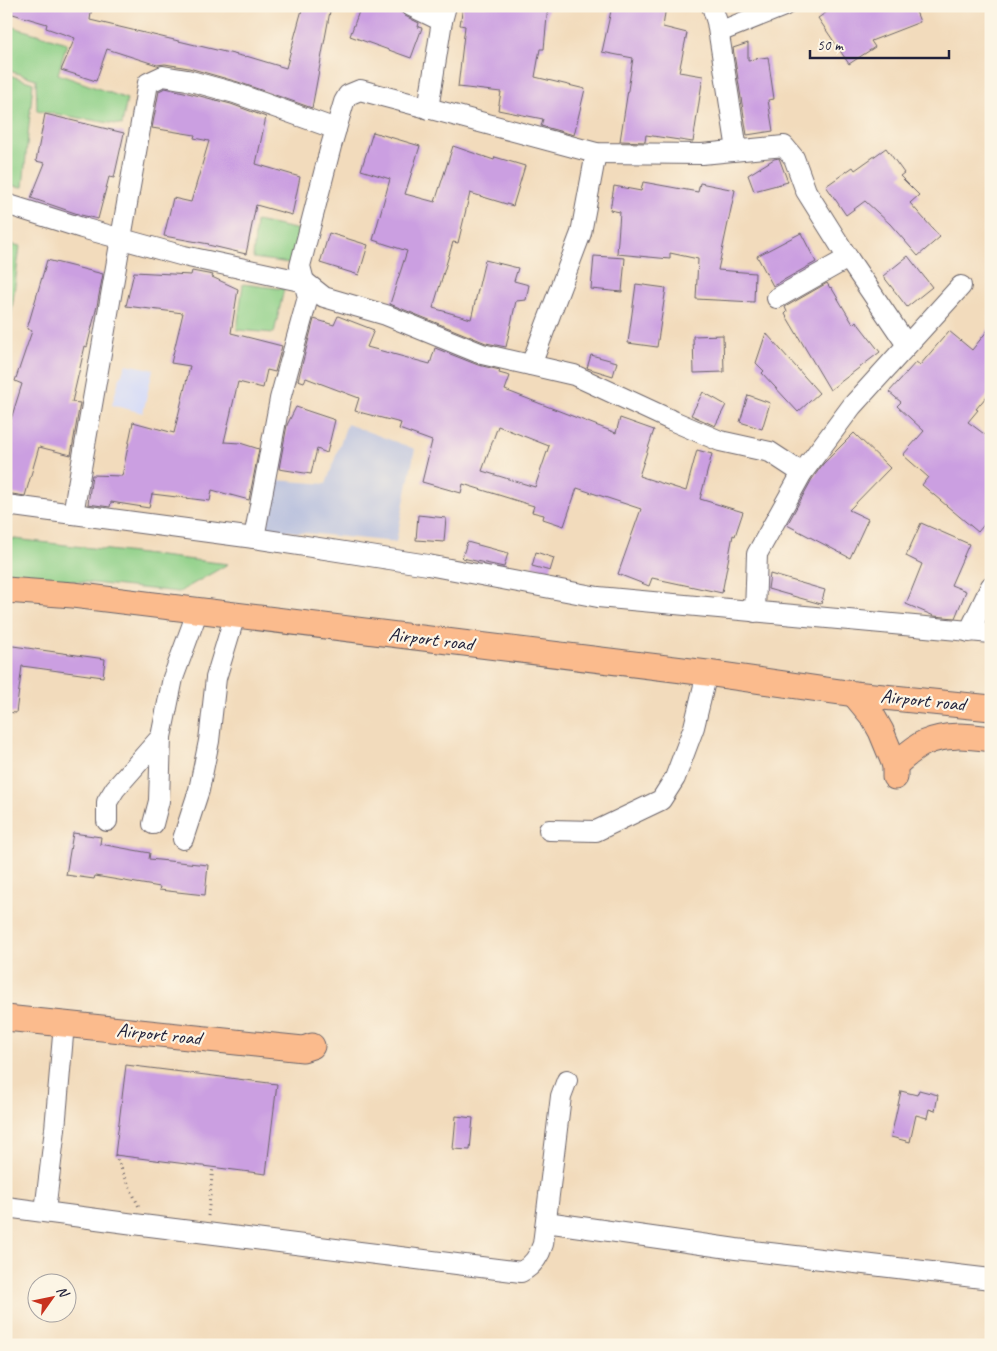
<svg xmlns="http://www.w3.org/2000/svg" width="997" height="1351" font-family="Caveat,sans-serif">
<rect width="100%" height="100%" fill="#fcf5e5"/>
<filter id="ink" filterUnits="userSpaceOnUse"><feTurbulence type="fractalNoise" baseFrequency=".02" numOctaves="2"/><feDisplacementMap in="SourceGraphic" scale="10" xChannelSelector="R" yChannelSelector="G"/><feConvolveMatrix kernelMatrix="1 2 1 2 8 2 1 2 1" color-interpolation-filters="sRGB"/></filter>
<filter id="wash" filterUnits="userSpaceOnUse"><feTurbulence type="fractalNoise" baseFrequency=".0096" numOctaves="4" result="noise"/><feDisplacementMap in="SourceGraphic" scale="20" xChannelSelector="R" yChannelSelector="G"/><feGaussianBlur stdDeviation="1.12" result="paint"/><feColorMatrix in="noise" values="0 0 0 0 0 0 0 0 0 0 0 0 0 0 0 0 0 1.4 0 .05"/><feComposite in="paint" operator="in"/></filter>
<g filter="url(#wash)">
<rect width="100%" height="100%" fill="#f2dbbc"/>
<polygon fill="#d2d9f9" points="126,364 153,369 143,413 112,405 118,383"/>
<polygon fill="#bcc3de" points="347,424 415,449 396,542 266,529 276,480 326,484"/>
<g fill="#8fd088" stroke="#587962">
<polygon points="6,25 67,43 58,74 127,99 122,125 37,111 36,79 6,70"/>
<polygon points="6,74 33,83 23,187 6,185"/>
<polygon points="256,221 305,231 297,264 253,258"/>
<polygon points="6,243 20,246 9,332 6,331"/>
<polygon points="243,284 284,289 274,333 237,330"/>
<polygon points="6,538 228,564 179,592 6,574"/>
</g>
<g id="blocks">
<g fill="#cb9fe1" fill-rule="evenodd">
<polygon points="6,6 92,6 90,20 246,57 246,56 286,68 303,6 331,6 312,108 238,82 189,68 165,64 157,65 107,49 96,81 61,70 75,38 46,28 47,24 6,12"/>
<polygon points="361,6 399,6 401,12 405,16 419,23 418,27 422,28 411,58 350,36"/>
<polygon points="463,6 548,6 544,49 540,49 535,77 585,89 574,135 541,126 543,119 498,110 501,92 458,87 465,26 460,25"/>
<polygon points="612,6 666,6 663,27 687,33 679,72 703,76 693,142 646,135 645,142 620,141 633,58 602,52"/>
<polygon points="836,6 914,6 920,22 871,41 875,47 849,64 818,18"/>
<polygon points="748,43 748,60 768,57 774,99 768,100 773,131 747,135 733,48"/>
<polygon points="165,88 184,92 231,104 266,117 256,164 300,177 292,215 256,205 246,254 208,245 209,244 164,236 173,198 191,202 209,141 194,138 195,135 152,128 159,91"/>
<polygon points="45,114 124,133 114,178 109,177 98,219 81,215 31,198 45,163 36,161"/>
<polygon points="373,132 420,146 405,194 435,202 453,146 494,160 495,157 525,166 513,206 470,193 458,243 453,242 433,308 471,319 485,260 518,268 514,281 529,285 526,300 516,301 506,347 486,343 390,304 407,251 373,240 390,179 361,170"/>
<polygon points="886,148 904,173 900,176 919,195 910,203 940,237 918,256 890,224 865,201 846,215 826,186 853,167 855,170"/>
<polygon points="779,158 788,182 754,191 748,175 774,159"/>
<polygon points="643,182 698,192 700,183 735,190 718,270 755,273 754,302 696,299 698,259 670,253 670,259 617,254 620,212 610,210 614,186 641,191"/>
<polygon points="329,233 368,245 359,275 320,263"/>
<polygon points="801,233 816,262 773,286 757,256"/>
<polygon points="594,256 625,258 622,292 591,289"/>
<polygon points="908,256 932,287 907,307 883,276"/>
<polygon points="47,260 103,274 97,306 87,347 85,346 72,402 80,403 71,455 39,447 25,496 6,493 6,435 22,384 15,381 32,331 27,329"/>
<polygon points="192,271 213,275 212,277 238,289 231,333 282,346 275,372 267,370 263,388 238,382 224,442 240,443 259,449 249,500 212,490 210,501 152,494 149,508 111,502 110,507 88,504 92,475 122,476 133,422 174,433 190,366 171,363 183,313 126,306 134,272 191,275"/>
<polygon points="827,283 830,288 831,287 853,324 856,321 880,352 830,390 785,314 787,312 785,307"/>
<polygon points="636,284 666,288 657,347 628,343"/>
<path d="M338,316l36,14 -7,17 63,17 5,-16 43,17 22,5 -1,3 11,3 -5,14 111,43 4,-15 34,12 -15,46 47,15 11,-41 15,4 -12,45 43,13 -8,24 -2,-1 -11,58 -70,-15 -3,8 -31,-12 23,-65 -64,-21 -13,38 -21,-7 1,-4 -12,-3 2,-6 -71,-22 -2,9 -39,-11 10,-41 -33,-12 2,-6 -46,-12 4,-13 -53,-20 -2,4 -6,-2 16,-61 20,6zM498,426l51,20 -14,41 -53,-16z"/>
<polygon points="991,326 991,391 976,409 978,410 968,422 991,439 991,516 978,532 922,485 928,477 903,455 924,431 897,406 901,402 889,392 916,362 920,365 949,331 972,350"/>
<polygon points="766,333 819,393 798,412 762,373 764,371 756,363"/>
<polygon points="723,335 724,372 694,373 693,336"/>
<polygon points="591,355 617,362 613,376 587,368"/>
<polygon points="703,392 726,405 715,426 691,415"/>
<polygon points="748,395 770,403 762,429 740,422"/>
<polygon points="296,407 335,420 327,453 317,449 311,474 279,469 287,425"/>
<polygon points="854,433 890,468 849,510 868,519 850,558 787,525 812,479 823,464"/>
<polygon points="418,515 446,518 444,542 416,540"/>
<polygon points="921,523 969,544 951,585 966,591 955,618 934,616 906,604 922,564 906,556"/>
<polygon points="467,542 508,553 504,567 462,558"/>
<polygon points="536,552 554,558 550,571 532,566"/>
<polygon points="770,574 825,590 821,604 768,589"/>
<polygon points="6,645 105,659 103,677 22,666 16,713 6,712"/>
<polygon points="73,833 101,837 100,844 150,853 149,859 208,865 205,895 159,890 160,887 95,876 94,879 66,875"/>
<polygon points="126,1065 277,1084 266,1174 115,1155"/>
<polygon points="919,1090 938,1095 935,1111 929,1109 927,1118 916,1115 910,1142 891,1137 901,1091 917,1095"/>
<polygon points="456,1116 473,1118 470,1150 453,1149"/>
</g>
</g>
</g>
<g filter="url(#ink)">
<use href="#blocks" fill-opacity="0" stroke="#6b6368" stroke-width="1"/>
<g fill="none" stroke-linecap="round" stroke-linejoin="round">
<g stroke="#6b6368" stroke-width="22">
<g id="minor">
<polyline points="411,6 442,21"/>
<polyline points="712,6 717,22 737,150"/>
<polyline points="719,32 784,6"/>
<polyline points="428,109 442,21 446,6"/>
<polyline points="6,204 82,228 184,256 305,282 324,297 386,315 482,354 574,375 671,420 720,441 770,452 802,473"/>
<polyline points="777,298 848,258"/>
<polyline points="531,365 581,233 596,153"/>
<polyline points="6,505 254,538 428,565 598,597 991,633"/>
<polyline points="73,514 148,83 163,76 187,80 235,93 336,129"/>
<polyline points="254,538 280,399 308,297 300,266 331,146 344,102 348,95 360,90 596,153 702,154 784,146 794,158 806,191 848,258 907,345"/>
<polyline points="755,612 757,554 802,473 852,406 961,286"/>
<polyline points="969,632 991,586"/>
<polyline points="107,821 107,802 115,789 161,737"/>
<polyline points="153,824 159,801 161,737 173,678 198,610"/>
<polyline points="549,830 596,831 661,800 675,778 694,727 707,673"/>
<polyline points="183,839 199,790 209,741 216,678 235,615"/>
<path d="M6,1207l136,18 379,47c12,-6 18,-15 22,-28l18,-148 6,-16"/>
<polyline points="45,1211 55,1129 64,1024"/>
<polyline points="546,1222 736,1249 991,1279"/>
</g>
</g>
<g stroke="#6b6368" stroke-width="27">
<g id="major">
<polyline points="6,590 73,595 707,673 854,694 991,708"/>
<polyline points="854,694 873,717 881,731 895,765"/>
<path d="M895,777v-12c9,-8 19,-17 29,-22 22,-10 44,-7 67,-4"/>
<polyline points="6,1018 303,1049 312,1046"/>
</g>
</g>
<g stroke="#6b6368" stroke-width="3" stroke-dasharray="1 4" stroke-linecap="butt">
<polyline points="115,1155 139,1207"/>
<polyline points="208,1216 213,1167"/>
</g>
<use href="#minor" stroke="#fff" stroke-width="20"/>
<use href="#major" stroke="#fbbb8d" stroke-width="25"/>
</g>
</g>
<g text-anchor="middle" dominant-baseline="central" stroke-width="4.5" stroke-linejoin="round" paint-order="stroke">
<g font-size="20" fill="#22223b" stroke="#fcf5e5">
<text transform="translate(431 639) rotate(7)">Airport road</text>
<text transform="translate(923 700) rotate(6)">Airport road</text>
<text transform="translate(159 1034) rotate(6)">Airport road</text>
</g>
</g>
<rect width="997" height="1351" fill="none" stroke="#fcf5e5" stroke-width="25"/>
<g transform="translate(52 1298) rotate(57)"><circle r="24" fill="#fcf5e5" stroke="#a5a1a1"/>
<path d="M0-4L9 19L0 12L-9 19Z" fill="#c8321e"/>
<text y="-8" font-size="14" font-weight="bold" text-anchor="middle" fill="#22223b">N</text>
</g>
<path d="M810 50v8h139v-8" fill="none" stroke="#22223b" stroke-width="2.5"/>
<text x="817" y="50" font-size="15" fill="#22223b" stroke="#fcf5e5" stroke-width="4" paint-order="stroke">50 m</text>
</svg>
